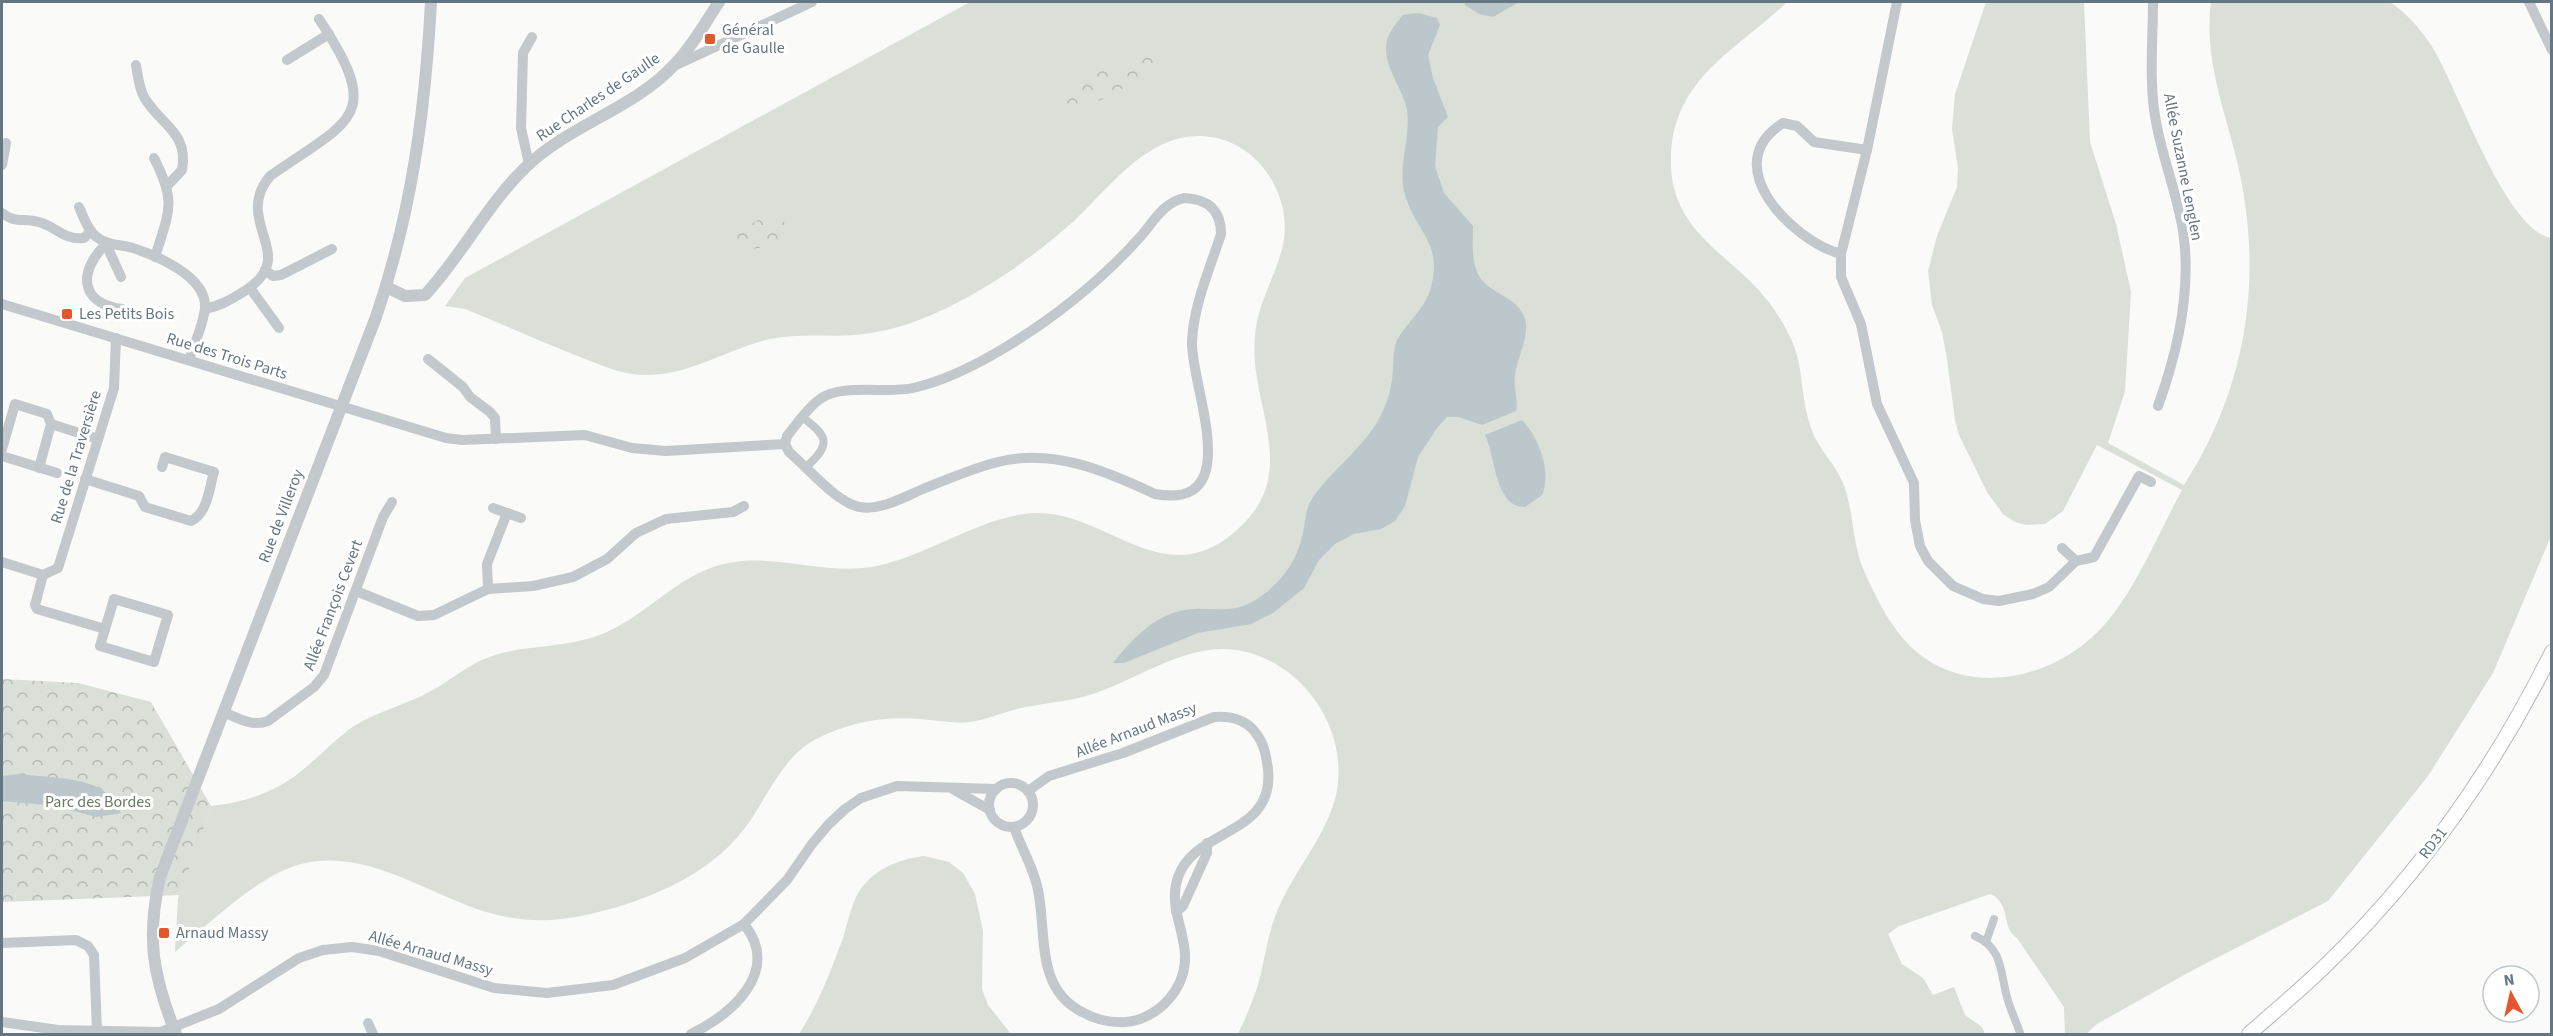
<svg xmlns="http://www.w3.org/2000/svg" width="2553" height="1036" font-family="'Source Sans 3',sans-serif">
<defs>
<pattern id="forest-crowns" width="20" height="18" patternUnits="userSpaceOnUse" patternTransform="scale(1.5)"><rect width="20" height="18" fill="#dadfd7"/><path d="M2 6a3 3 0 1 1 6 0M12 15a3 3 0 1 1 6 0" fill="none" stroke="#b4b9b4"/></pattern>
</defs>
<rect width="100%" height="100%" fill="#fafaf8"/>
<g fill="#dadfd7">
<path d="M970,2h817c-52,50 -119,78 -116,165 3,67 61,88 97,134 10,13 20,30 26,45 9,24 7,48 14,72 7,30 25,41 35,65 11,28 9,61 21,88 12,27 27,57 48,77 58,53 147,30 194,-25 32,-38 52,-89 76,-133l-85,-45 -34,66 -18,13 -19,1 -11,-3 -12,-8 -16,-22 -28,-57 -4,-15 -8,-61 -5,-27 -10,-27 -4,-34 9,-35 20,-49 1,-19 -6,-39 3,-35 31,-92h98l6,140 26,82 15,68 -6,99 -17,52 76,42c65,-101 81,-215 51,-332 -13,-50 -31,-99 -24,-151h179c16,11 30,26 41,43 27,42 73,184 120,193v298l-58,137 -65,103 -100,125 -135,69 -96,54 -11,10h-21l-1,-27 -47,-69c-17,-11 -5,-35 -27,-44l-91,32 -11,8 14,30 21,14 10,17 21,-8 11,28 17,12 3,7h-747c8,-17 16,-35 21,-53 6,-22 8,-43 16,-64 15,-42 48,-75 60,-118 19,-71 -40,-150 -113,-150 -52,1 -96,39 -148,50 -19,4 -38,5 -57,10 -16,4 -31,11 -48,13 -16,2 -32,-2 -49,-3 -37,-3 -70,3 -104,20 -35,19 -48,58 -71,89 -38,50 -105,76 -164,88 -33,7 -67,5 -98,-5 -70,-23 -137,-77 -211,-35 -33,19 -67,51 -97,76l3,-53 33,-93c32,-3 62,-13 88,-33 19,-15 35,-33 55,-47 24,-15 52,-21 77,-35 17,-9 33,-23 51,-31 40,-18 85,-9 127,-29 45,-21 74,-62 125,-69 47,-7 96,14 143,4 53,-11 106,-51 159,-53 73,-1 129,83 202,16 65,-58 10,-125 17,-193 2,-32 21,-60 28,-91 10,-48 -23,-101 -72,-108 -59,-9 -99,48 -137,84 -24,21 -49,41 -76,58 -44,28 -92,52 -144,56 -28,2 -56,-2 -84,4 -47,11 -88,42 -138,35 -20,-3 -38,-12 -57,-19 -37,-15 -73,-31 -110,-46l-20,-3 20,-28z"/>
<path d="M924,856l25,6 14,11 12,21 8,37 -1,58 6,16 23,29h-212c17,-26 30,-58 41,-88 6,-14 8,-30 14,-44 11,-29 42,-43 70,-46z"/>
</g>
<g fill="url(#forest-crowns)">
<polygon points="1155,57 1148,74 1110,96 1077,110 1048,106 1084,76 1137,58"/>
<polygon points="778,217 795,231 777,246 740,250 731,237 758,220"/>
<polygon points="2,679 78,683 151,702 211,806 180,895 2,902"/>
</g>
<g fill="#bbc7cb">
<polygon points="1465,2 1519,2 1493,17 1479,14 1465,5"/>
<path d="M1418,13l19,5 3,7 -12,30 5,23 15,39 -10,10 -3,39 9,27 29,33c0,15 -2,31 4,46 9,23 47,24 49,53 1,17 -9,33 -11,50 -2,12 4,26 1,36l-34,14 -24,-8h-11l-10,11 -19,29 -13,49 -10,15 -14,8 -27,5 -19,10 -16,16 -15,28 -31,25 -22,11 -53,9 -74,30h-11c21,-26 45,-52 80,-54 22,-1 41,4 61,-8 23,-14 42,-37 48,-64 3,-10 3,-25 8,-35 20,-32 55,-54 71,-87 6,-11 9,-23 11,-35 2,-12 0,-28 5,-40 10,-18 29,-32 34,-53 12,-44 -15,-55 -26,-92 -8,-27 6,-57 2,-85 -4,-21 -20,-38 -21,-60 -1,-14 9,-25 17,-35z"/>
<path d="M1522,420c17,18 30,51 20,75l-17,12c-31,0 -29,-51 -40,-72z"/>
<path d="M20,774c25,4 75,2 91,24 4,4 7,11 10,15l-25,4 -40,-11 -54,-5v-25z"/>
</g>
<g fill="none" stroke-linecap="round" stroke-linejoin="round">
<g stroke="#b3babf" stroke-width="16">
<path id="secondary" d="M2249,1034c25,-22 50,-43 74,-66 94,-90 171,-199 229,-316"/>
</g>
<g stroke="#c3c8cc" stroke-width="8">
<path d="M802,417c26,19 30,27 4,50"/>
<path d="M1975,936c28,12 25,36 32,61 3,12 9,24 13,36"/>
<polyline points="1986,942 1994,919"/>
</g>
<g stroke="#c3c8cc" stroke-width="10">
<polyline points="1897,2 1867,150 1841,254 1841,277 1861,324 1877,404 1914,483 1915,520 1920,546 1928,561 1953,586 1983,599 1999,601 2033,594 2049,587 2076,561 2094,557 2139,476 2151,482"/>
<path d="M2153,2c0,37 -4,77 2,114 6,39 22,76 28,115 9,60 -5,120 -25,175"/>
<polyline points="2529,2 2552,50"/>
<polyline points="287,60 329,34"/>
<path d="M136,65c2,11 3,23 8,32 16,28 45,35 38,73l-15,16"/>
<polyline points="674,66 812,2"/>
<path d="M154,158c23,45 15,53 1,99"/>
<polyline points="529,164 521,128 523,53 532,37"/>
<polyline points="2,165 6,143"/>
<path d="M1184,198c23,1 37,11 37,36 -11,35 -27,69 -29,107 -2,44 56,170 -37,153 -49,-23 -102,-46 -157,-32 -25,6 -49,17 -73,26 -19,8 -44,23 -65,19 -22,-3 -53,-40 -71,-55l-4,-8 2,-8c10,-12 20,-28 33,-37 22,-16 67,-5 93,-11 31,-7 61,-22 88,-38 52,-31 99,-68 140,-114 13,-15 22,-33 43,-38z"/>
<path d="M79,207c5,11 9,24 19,31 11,8 23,6 35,10 24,8 73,28 72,59 -1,17 -11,37 -16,53"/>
<path d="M2,213c10,9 20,6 32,8 19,2 29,20 50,17l6,-6"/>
<path d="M1841,254c-48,-13 -125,-89 -58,-131l14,3 17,16 53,8"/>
<polyline points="265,270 273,276 281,275 332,249"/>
<path d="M121,277l-15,-33c-27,26 -28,59 16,65"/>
<polyline points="250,288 279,328"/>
<polyline points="2,304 446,438 462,440 585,435 632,448 666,451 785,444"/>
<path d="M205,309c15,-3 25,-9 38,-17 60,-36 -12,-69 27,-116 82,-57 114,-59 49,-157"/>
<polyline points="428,359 463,387 470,397 490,412 495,418 496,439"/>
<polyline points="51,424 98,439"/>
<polyline points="2,449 15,404 47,414 51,424 39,468"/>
<polyline points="2,456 57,473"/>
<path d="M85,479l54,17 6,11 46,14c17,-8 18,-33 23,-49l-49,-15 -3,10"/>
<polyline points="493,508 521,518"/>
<polyline points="2062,548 2076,561"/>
<polyline points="2,562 43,575"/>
<polyline points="43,575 58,568 114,388 116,338"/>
<polyline points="43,575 35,605 37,609 105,629"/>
<polyline points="488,589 487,564 507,513"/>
<polyline points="356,591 418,616 434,615 488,589 533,586 573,577 607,559 636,533 666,519 733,512 744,506"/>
<polygon points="114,599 168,615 154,662 100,646"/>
<path d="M223,712c15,6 29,15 45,9l46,-34 10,-12 59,-158 9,-15"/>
<circle cx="1011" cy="805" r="22"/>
<polyline points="954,790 990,810"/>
<path d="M1014,827c7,21 20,41 24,63 9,44 -3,98 44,122 14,8 28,11 44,10 23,-2 43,-18 53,-38 19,-40 -14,-69 -1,-107 18,-50 97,-41 90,-108 -2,-14 -4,-26 -13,-37 -10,-13 -26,-16 -41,-15l-91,36 -74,23 -21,15"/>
<polyline points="1176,912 1183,906 1207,853 1207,843"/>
<polyline points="2,943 76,940 88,946 94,955 97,1031"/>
<polyline points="2,1022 58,1030 161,1032 219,1009 299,958 323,950 352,947 379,951 494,988 547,993 613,985 685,958 744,924 787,880 812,844 828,825 845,809 861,798 897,786 996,789"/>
<polyline points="368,1023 373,1034"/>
<path d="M691,1034c41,-20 91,-63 53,-110"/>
</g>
<g stroke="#c3c8cc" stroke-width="12">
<path d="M386,287l19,9 20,-1c38,-41 62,-91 102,-129 43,-41 109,-59 147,-101 18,-18 31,-42 45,-63"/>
<path d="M176,1034c-23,-58 -30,-95 -16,-157l216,-560c36,-106 49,-205 55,-315"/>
</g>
<use href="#secondary" stroke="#fff" stroke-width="14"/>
</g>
<g fill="#e4572e" stroke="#fff" stroke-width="2">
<rect x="704" y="33" width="12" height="12" rx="3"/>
<rect x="61" y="308" width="12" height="12" rx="3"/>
<rect x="158" y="927" width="12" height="12" rx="3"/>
</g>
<g text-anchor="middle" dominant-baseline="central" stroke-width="6" stroke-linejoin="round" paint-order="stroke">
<g font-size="16" fill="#657683" stroke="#fff" text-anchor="start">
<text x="722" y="30">Général<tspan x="722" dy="18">de Gaulle</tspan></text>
<text x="79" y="314">Les Petits Bois</text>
<text x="176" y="933">Arnaud Massy</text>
</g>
<g font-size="16" fill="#657683" stroke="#fff">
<text transform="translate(598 97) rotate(-34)">Rue Charles de Gaulle</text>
<text transform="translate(2183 167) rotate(79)">Allée Suzanne Lenglen</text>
<text transform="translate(227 356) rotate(17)">Rue des Trois Parts</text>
<text transform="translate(76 457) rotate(-73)">Rue de la Traversière</text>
<text transform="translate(281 516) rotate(-69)">Rue de Villeroy</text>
<text transform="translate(333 605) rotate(-69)">Allée François Cevert</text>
<text transform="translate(1136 730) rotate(-21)">Allée Arnaud Massy</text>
<text transform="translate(2433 843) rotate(-53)">RD31</text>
<text transform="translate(431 953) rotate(16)">Allée Arnaud Massy</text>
</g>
<g font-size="16" fill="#687a64" stroke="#fff">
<text x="98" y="802">Parc des Bordes</text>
</g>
</g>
<rect width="2553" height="1036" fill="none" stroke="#657683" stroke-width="6"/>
<g transform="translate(2511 994) rotate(352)"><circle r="28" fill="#ffffff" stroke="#c1c8cd" stroke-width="1.5"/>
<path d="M0-4.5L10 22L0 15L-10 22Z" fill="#e4572e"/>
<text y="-9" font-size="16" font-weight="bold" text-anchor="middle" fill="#657683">N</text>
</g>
</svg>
